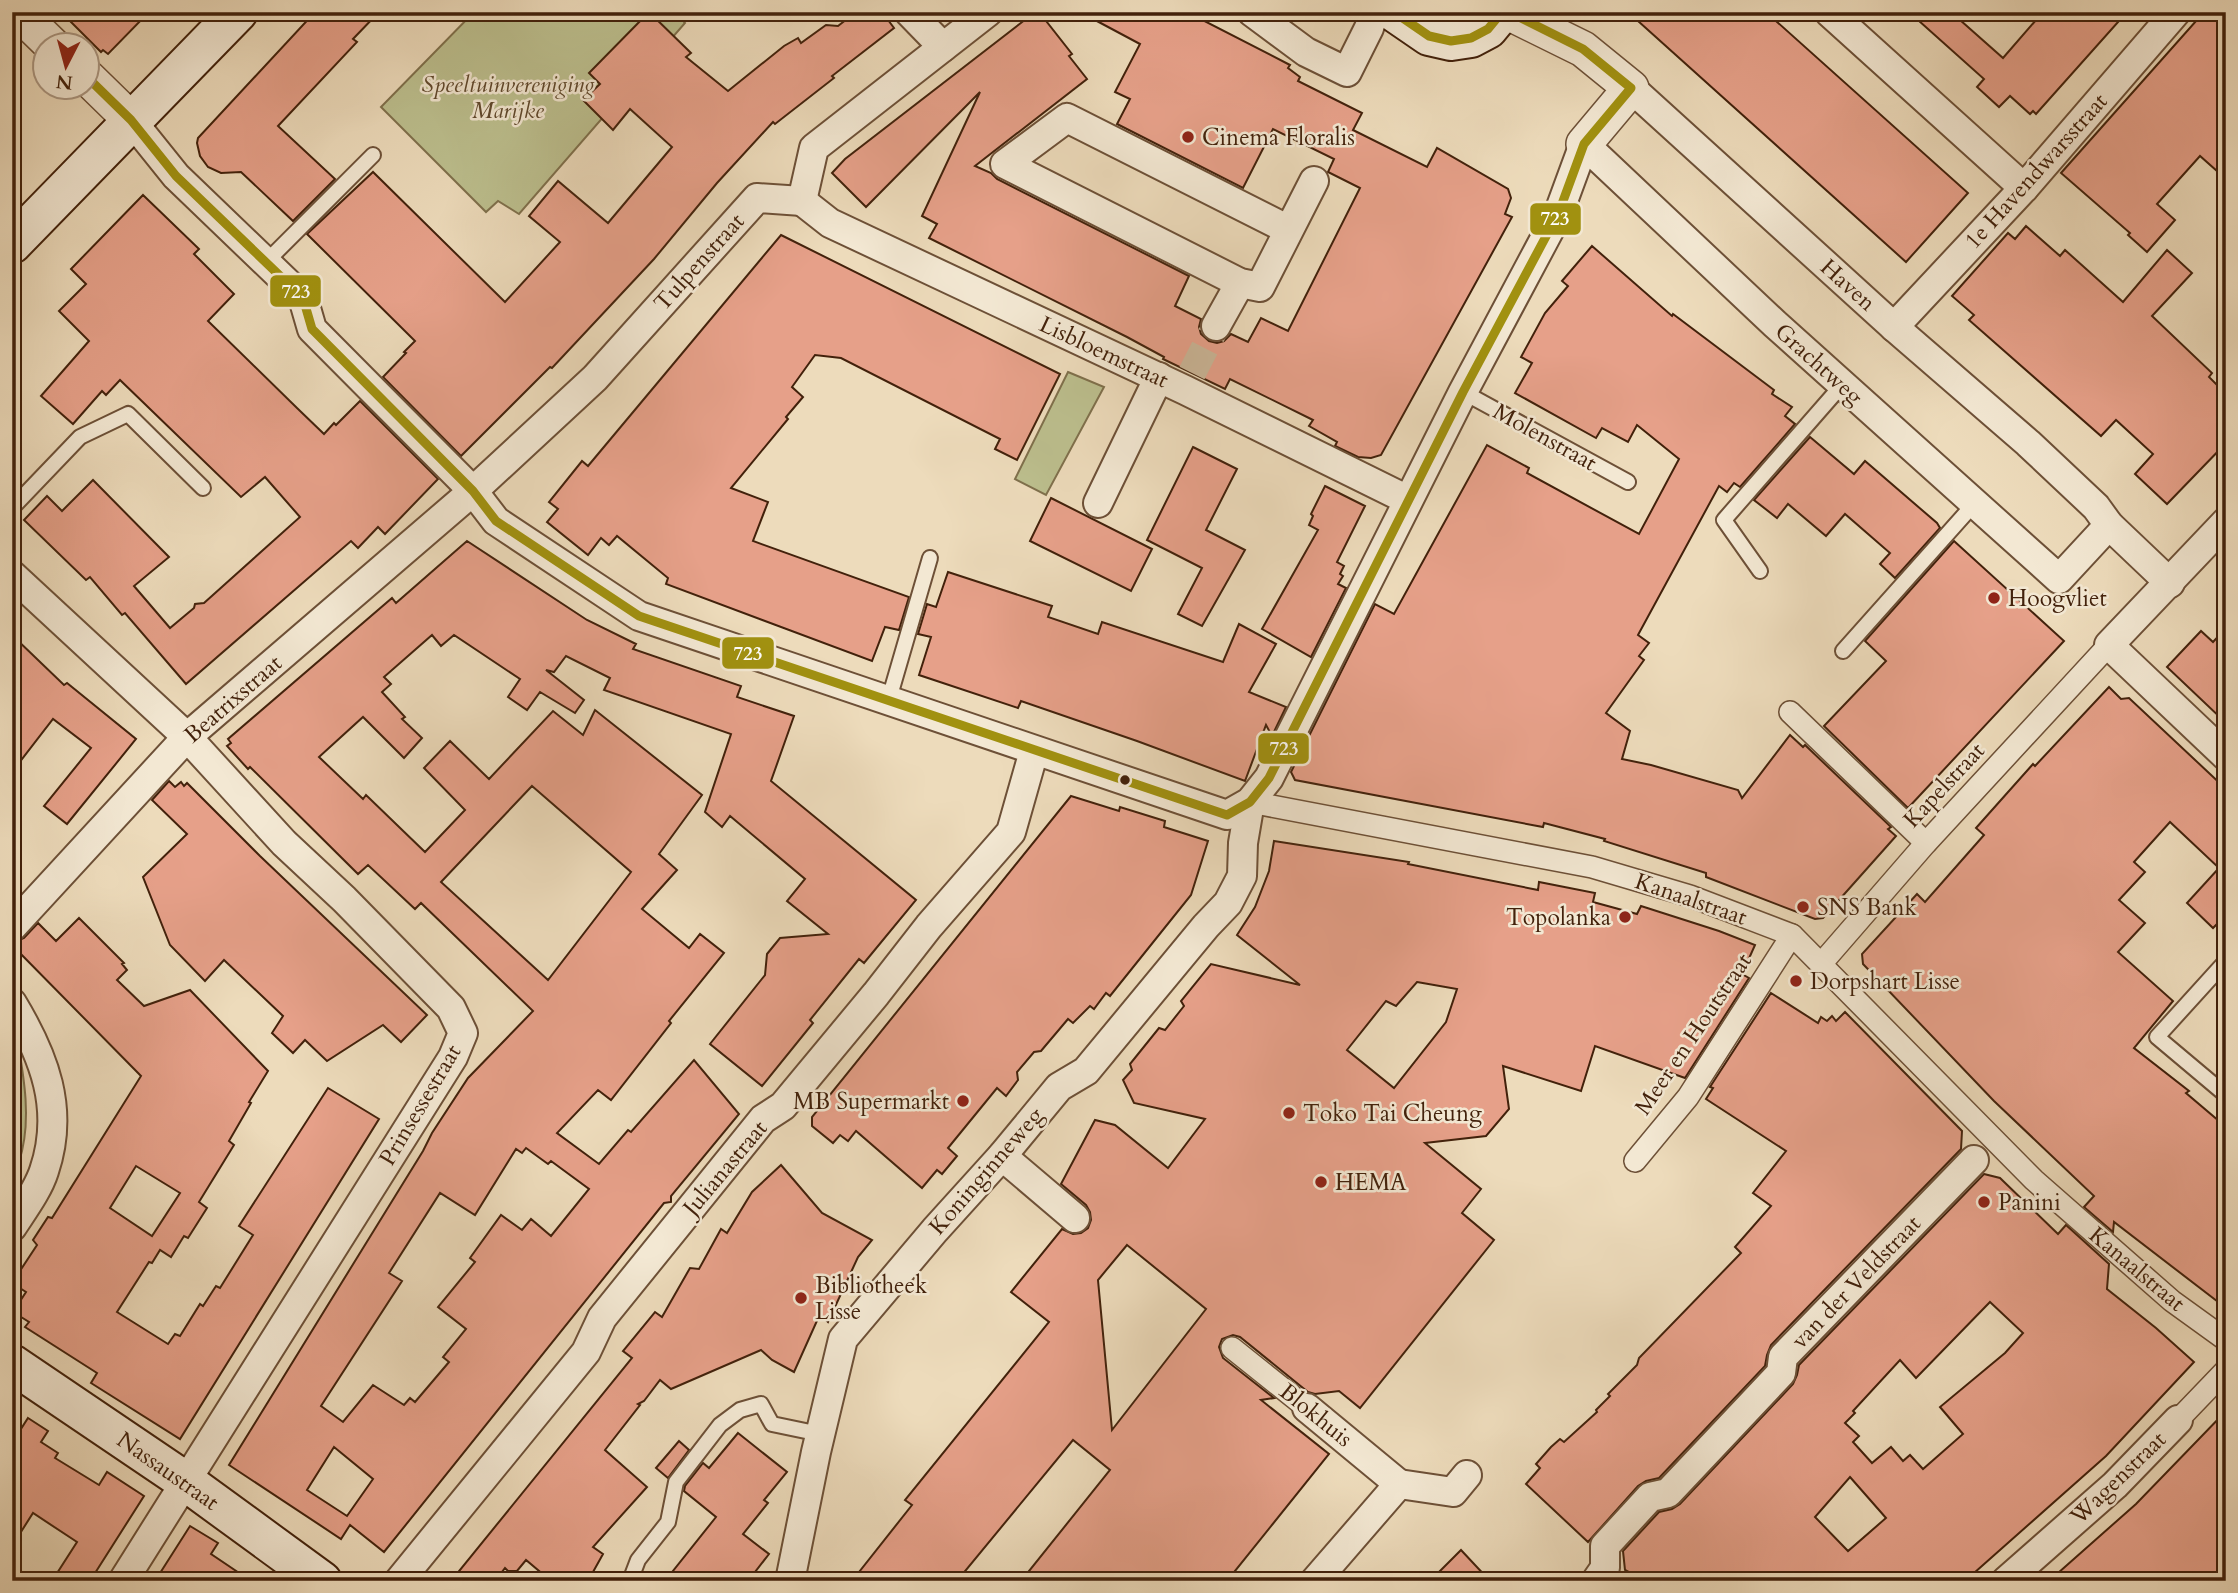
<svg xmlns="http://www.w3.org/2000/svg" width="2238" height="1593" font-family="Cardo,serif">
<rect width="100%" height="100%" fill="#eddbbb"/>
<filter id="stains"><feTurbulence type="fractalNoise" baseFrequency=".00286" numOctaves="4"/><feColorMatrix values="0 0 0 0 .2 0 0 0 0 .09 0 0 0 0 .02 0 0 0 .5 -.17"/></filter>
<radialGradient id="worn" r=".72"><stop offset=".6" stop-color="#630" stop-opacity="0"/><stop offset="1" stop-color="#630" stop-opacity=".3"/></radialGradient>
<g fill="#bcbf8e" stroke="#7f704c" stroke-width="2">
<polygon points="474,12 676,12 685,23 519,214 498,201 486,212 381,107"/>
<polygon points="1068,372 1104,387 1046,495 1015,479"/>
<path d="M12,1030l5,6c6,38 14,77 5,115 -2,9 -7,18 -10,26z"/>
</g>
<g fill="#e6a089" stroke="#42210b" stroke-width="2" fill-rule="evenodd">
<polygon points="61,12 149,12 108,54 103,50 101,52"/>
<polygon points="315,12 379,12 353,39 357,42 278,126 335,179 293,221 241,172 221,173 208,167 200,156 197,143 198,138"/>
<polygon points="649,12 691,53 686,57 728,91 784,46 798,38 801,43 826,25 838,26 856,12 882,12 894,28 832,76 834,78 775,124 773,122 717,183 654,259 552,368 550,367 461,456 383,377 406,353 404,352 415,341 307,234 373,172 505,302 560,242 529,216 558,181 608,223 672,147 630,109 613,130 583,100 600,84 589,73"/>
<polygon points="1035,12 1039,12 1072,54 1069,56 1087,79 975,166 991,173 997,179 1189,276 1175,306 1201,319 1199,327 1201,334 1209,341 1217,343 1224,341 1231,334 1248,342 1261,318 1288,331 1360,188 1328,172 1334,159 1273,129 1243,188 1117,124 1130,99 1115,92 1140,44 1080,12 1187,12 1290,65 1288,68 1300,77 1298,81 1362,113 1353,130 1427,167 1437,148 1508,189 1511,198 1505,214 1512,217 1381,455 1371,458 1358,457 1335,446 1337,442 1309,426 1313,420 1230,379 1225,389 1163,359 1164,357 1127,337 929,238 937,224 922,216 980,92 866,207 832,173 845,159"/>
<polygon points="1628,12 1766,12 1968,193 1906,262"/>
<polygon points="1909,12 1951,12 2003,58 2043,12 2127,12 2036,114 2033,111 2030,114 2010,96 1999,107 1977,87 1984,79"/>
<polygon points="2204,12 2226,12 2226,179 2200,156 2157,204 2175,220 2147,252 2128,235 2130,233 2061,173"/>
<polygon points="143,195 199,249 194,254 234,294 208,321 297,408 324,434 334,423 336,425 360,401 438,479 385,534 378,527 358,548 351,541 186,684 125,613 122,615 90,577 86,580 24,520 47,496 62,511 93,480 169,557 134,586 170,628 194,608 195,604 204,603 300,517 265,477 241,497 120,380 106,395 102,391 73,424 41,396 89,341 59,311 86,284 71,269"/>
<polygon points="2026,226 2060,256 2065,250 2123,302 2167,250 2192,273 2152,316 2212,373 2209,377 2226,394 2226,443 2167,504 2135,474 2153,454 2116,420 2101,436 1969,320 1974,315 1952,296 2008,233 2015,239"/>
<polygon points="781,235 1060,374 1017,460 995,449 1000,439 841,358 815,355 792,387 803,397 786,417 788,419 731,488 768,502 753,541 909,597 899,630 885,627 872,661 666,584 668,578 617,536 609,545 601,538 588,555 547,522 558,509 549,502 582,461 588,466"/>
<polygon points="1592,246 1672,316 1673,314 1774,390 1772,394 1792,407 1785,416 1795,424 1740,487 1734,483 1727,492 1719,486 1638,635 1649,643 1639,656 1644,660 1606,713 1630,731 1622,759 1651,765 1738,790 1742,798 1790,735 1803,747 1805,745 1891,827 1888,829 1896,836 1823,918 1815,919 1706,877 1706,873 1604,841 1605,839 1544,823 1543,827 1295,780 1291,772 1375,604 1394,614 1487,445 1529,468 1527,473 1639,534 1679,459 1637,425 1628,442 1602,428 1596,438 1515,393 1532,363 1521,357 1545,313 1568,286 1562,281"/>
<polygon points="1810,437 1854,474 1865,461 1937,523 1940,528 1895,578 1880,564 1890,553 1845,514 1826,536 1788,504 1777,518 1754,500"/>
<polygon points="1193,447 1237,469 1206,530 1245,550 1202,626 1178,614 1202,568 1147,540"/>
<polygon points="1325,486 1365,506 1337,562 1344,566 1340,574 1343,576 1338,584 1346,588 1311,657 1262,629 1318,530 1309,525 1313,516 1311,514"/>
<polygon points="1051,498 1152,549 1131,591 1030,541"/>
<path d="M467,541l120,79 49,24 -3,5 108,37 -4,11 57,19 -23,65 145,119 -52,63 -5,-4 -49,61 3,3 -51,63 -52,-42 55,-69 2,-21 13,-16 48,-4 -41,-33 18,-22 -75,-63 -8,11 -17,-15 26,-78 -127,-44 6,-12 -44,-22 -12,16 -8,-2 38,30 -9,13 -35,-21 -13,18 -19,-13 12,-18 -66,-44 -13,11 -9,-11 -48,42 7,7 -9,8 23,25 -3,2 20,19 -18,20 -41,-41 -44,40 44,42 3,-4 59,57 40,-42 -41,-42 26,-27 39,38 64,-68 30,24 12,-25 107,85 -43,59 18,16 -35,39 47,39 11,-14 24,19 -55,68 2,2 -60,77 -13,-10 -41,43 42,31 29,-34 3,2 63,-72 45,54 -68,82v6l-7,1 -280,349 -34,-27 -9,14 -112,-74 194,-314 9,-18 36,-55 65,-67 -112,-108 -6,6 -47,-44 -10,9 -108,-107 -2,2 -21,-23 4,-3 -3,-4 164,-141 4,5zM532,786l99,86 -83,108 -107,-98zM526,1148l22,16 3,-3 38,28 -38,47 -20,-17 -9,11 -21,-15 -31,43 5,4 -37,45 28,22 -23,28 6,5 -34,40 -5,-4 -6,7 -31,-20 -30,37 -22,-16 81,-125 -13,-8 51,-80 35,22 41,-66 6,4zM334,1447l39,32 -26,37 -40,-26z"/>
<polygon points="1954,541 2064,641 1908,808 1824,726 1886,661 1865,641"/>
<polygon points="948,572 1052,606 1048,617 1098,634 1102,622 1223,662 1239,624 1276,644 1249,692 1286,707 1272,736 1266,725 1245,781 1137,741 1021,701 1018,708 919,675 931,637 918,634 927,604 936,607"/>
<polygon points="2226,628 2226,723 2167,667 2201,631 2213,642"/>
<polygon points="12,635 64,685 67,683 136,739 67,824 44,806 91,748 53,719 12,772"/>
<polygon points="2109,687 2121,699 2129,698 2226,789 2226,915 2213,928 2187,903 2219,868 2170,822 2134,862 2145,872 2119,900 2145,923 2118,952 2173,1001 2134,1048 2189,1091 2186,1093 2226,1127 2226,1308 2114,1222 2113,1232 2084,1207 2094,1196 1994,1101 1863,964 1862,954 1917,894 1925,902 1984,835 1976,828 2033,764 2035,766"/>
<polygon points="169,781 175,787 181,782 184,786 187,783 260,856 427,1015 401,1042 383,1025 327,1061 305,1040 293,1053 272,1033 283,1016 224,960 205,981 170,945 143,877 187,834 152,800"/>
<polygon points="1071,796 1119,811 1120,807 1165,821 1164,827 1208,841 1191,895 1110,996 1106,993 1094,1009 1090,1006 1073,1023 1068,1019 1041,1051 1034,1052 1017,1072 1018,1080 1006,1096 997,1088 948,1148 957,1156 942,1174 937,1170 922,1188 856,1131 848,1141 840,1135 833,1143 812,1126 812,1117"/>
<path d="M1274,841l135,21 -1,2 130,26 1,-8 56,11 -2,9 44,12 4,-8 78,25 36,14 -13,29 7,4 -64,100 -90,-32 -14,45 -78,-25 6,43 -23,27 -61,7 56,46 -19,24 32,27 -134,168 -21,-17 -24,3 -7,-2 -68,-55 -7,-2 -11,4 -3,8 4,11 51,40 -13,2 68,54 -102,127h-206l89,-111 -37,-30 -116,141h-105l60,-76 -7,-5 144,-178 -38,-30 51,-63 11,5 8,-1 7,-5 3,-8 -1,-8 -4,-7 -25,-21 34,-64 20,5 53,43 37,-49 -71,-16 -11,-23 9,-10 -2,-6 29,-36 6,2 19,-24 -3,-5 30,-37 89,21 -63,-50 18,-28 14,-36zM1417,982l40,7 -11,33 -52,66 -47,-38 39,-49 10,5zM1127,1245l79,64 -94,121 -14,-150z"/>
<path d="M79,918l45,45 -2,1 5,6 -10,10 27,26 46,-16 78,81 -19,31 2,1 -22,38 5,4 -35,57 8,6 -19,30 -4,-2 -13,21 -11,-7 -8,13 -3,-1 -32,50 51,32 7,-10 5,2 20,-32 3,2 13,-20 4,2 33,-53 -14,-9 89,-138 51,31 -199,320 -89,-56 6,-10 -72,-46 4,-5 -16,-10 13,-20 -14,-9 25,-38 -4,-5 15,-23 4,1 89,-142 -129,-131v-2l12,-5 14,-15 18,18zM136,1166l44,27 -28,43 -42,-28z"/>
<polygon points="1771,993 1818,1023 1821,1017 1827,1021 1832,1016 1836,1021 1845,1012 1962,1131 1961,1149 1771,1345 1767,1355 1765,1366 1659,1478 1646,1481 1638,1486 1588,1542 1526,1484 1540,1468 1536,1464 1551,1447 1560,1439 1564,1442 1597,1412 1596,1410 1610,1396 1608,1394 1637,1365 1639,1358 1741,1253 1735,1247 1771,1206 1753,1193 1786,1151 1706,1099 1713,1088 1710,1087"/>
<polygon points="781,1165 822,1213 872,1240 858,1257 828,1322 820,1314 794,1372 772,1360 761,1350 671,1389 660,1380 644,1401 638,1404 640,1405 605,1450 647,1487 593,1547 603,1554 588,1581 551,1581 526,1560 517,1571 508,1571 505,1568 495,1581 451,1581 632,1358 623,1351 655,1312 662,1317 690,1268 699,1269 721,1229 727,1233 752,1192"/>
<path d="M1984,1174l16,4 58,56 8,-9 43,39 -2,25 49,39 38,34 -88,94 -141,125h-320l-20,-11 -2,-19 36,-39 13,-3 8,-5 113,-120 4,-9 2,-10zM1990,1302l33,31 -18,20 -65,54 23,27 -40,35 -13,-14 -7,6 -12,-14 -19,16 -19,-21 6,-6 -14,-13 10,-10 -2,-2 47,-51 16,18zM1850,1477l36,41 -38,33 -33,-34z"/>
<polygon points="2226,1411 2226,1581 2049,1581 2136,1504"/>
<polygon points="28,1418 48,1431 41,1442 58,1453 55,1458 99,1485 107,1472 144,1496 90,1581 52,1581 77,1542 33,1513 12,1546 12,1443"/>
<polygon points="738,1433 787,1472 764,1500 768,1503 743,1534 769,1554 748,1581 665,1581 716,1517 684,1491 685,1486 703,1463 709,1468"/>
<polygon points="679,1441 689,1450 668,1478 656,1468"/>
<polygon points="190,1526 218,1543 211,1554 251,1581 155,1581"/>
<polygon points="1461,1550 1490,1581 1430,1581"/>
</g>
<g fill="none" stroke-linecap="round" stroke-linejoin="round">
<polyline stroke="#cbb698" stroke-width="28" stroke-dasharray="28 14" stroke-linecap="butt" points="1192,373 1216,326"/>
<g stroke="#6d5037" stroke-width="18">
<g id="service">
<polyline points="266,262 373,155"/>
<polyline points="1463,392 1628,482"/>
<polyline points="12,508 80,437 128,414 203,488"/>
<polyline points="1760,571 1724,520 1842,385"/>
<polyline points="1843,651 1974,504"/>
<polyline points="889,699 930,558"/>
<polyline points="2226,961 2157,1037 2226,1095"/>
<polyline points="630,1581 638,1560 668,1522 676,1482 720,1425 740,1410 761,1404 772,1424 820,1434"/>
</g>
</g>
<g stroke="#6d5037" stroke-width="24">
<g id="pedestrian">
<polyline points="1790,712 1926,843"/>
<polyline points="1250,802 1592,867 1690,896 1792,935 2034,1180 2172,1301 2226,1340"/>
<polyline points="1821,964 1926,843 2109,645"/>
<polyline points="1635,1161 1688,1097 1792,935"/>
<polyline points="1232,1348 1307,1408"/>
<polyline points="2178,1420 2226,1370"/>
</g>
</g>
<g stroke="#6d5037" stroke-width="32">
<g id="minor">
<polyline points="909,12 943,47"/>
<polyline points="1252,12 1306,52 1347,72 1369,28 1374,12"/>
<polyline points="1829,12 2024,188"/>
<polyline points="1631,88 1894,327 2028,443 2096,507 2109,525 2170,583"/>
<polyline points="131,120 176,176 303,298 312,329 473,491 496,521 639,616 1227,815 1250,802 1269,778 1463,392 1559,212 1584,144 1775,324 2059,579 2109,525"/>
<polyline points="802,201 830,223 1185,390 1408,500"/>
<polyline points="802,201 814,148 988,12"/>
<polyline points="1289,230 1067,118 1005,164 1240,283 1260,287 1314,181"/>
<polyline points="1216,326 1240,283"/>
<polyline points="1894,327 2024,188 2176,12"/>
<polyline points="1098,503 1159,377"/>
<polyline points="2226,522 2109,645 2226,756"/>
<polyline points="12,575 187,737 284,843 344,899 451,1008 463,1033 453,1057 123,1581"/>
<polyline points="12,927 187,737 473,491 595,378 757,198 802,201"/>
<path d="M12,1003c32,53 53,106 32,168 -6,19 -21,39 -32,56"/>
<polyline points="1002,1156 1075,1218"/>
<polyline points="1307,1408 1399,1484 1315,1581"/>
<polyline points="1399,1484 1453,1492 1467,1475"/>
<polyline points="399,1581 586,1352 602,1318 763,1119 783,1106 876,994 929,926 1011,832 1034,751"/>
<polyline points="790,1581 816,1452 843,1339 935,1230 1002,1156 1059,1087 1086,1071 1206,926 1228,903 1242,876 1243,843 1250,802"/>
<polyline points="1596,1581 1605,1568 1605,1546 1650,1497 1668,1493 1781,1373 1783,1357 1974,1160"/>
<polyline points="2006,1581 2115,1485 2178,1420"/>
</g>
</g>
<g stroke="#6d5037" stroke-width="38">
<g id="tertiary">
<polyline points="18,12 53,46"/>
<polyline points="1508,12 1583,49 1631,88 1584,144"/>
<polyline points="88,78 131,120"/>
</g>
</g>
<g stroke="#42210b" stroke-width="42">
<g id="secondary">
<polyline points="1394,12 1429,36 1451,41 1471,38 1488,29 1502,12"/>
<polyline points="12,244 238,12"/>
<polyline points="12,1364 185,1481 322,1581"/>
</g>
</g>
<use href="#service" stroke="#f3e8d3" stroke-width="14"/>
<use href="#pedestrian" stroke="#f3e8d3" stroke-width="21"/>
<use href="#minor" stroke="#f3e8d3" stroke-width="28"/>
<use href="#tertiary" stroke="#f3e8d3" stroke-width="35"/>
<use href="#secondary" stroke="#f3e8d3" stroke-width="38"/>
<g stroke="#f3e8d3" stroke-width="14">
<g id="bus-1">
<polyline points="1394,12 1429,36 1451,41 1471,38 1488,29 1502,12"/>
<polyline points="88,78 131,120 176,176 303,298 312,329 473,491 496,521 639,616 1227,815 1250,802 1269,778 1463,392 1559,212 1584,144 1631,88 1583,49 1509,12"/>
</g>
</g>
<use href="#bus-1" stroke="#a19110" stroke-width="9"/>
</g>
<g fill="#8f2418" stroke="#f3e8d3" stroke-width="2.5">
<circle cx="1188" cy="137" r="7"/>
<circle cx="1994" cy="598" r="7"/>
<circle cx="1803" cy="907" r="7"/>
<circle cx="1625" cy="917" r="7"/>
<circle cx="1796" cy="981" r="7"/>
<circle cx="963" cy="1101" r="7"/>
<circle cx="1289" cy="1113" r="7"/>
<circle cx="1321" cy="1182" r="7"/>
<circle cx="1984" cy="1202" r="7"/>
<circle cx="801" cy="1298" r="7"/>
</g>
<circle fill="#42210b" stroke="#f3e8d3" stroke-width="2.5" cx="1125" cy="780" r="6"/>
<g text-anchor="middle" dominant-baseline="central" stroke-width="5" stroke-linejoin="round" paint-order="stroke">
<g font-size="23" font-style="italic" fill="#60482c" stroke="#f3e8d3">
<text x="508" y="84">Speeltuinvereniging<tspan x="508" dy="26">Marijke</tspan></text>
</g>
<g font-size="23" fill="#42210b" stroke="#f3e8d3" text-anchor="start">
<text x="1202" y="137">Cinema Floralis</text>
<text x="2008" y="598">Hoogvliet</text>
<text x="1817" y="907">SNS Bank</text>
<text x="1611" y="917" text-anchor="end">Topolanka</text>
<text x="1810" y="981">Dorpshart Lisse</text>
<text x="949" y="1101" text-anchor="end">MB Supermarkt</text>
<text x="1303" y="1113">Toko Tai Cheung</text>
<text x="1335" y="1182">HEMA</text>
<text x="1998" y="1202">Panini</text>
<text x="815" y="1285">Bibliotheek<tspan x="815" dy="26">Lisse</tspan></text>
</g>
<g font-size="23" fill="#42210b" stroke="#f3e8d3">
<text transform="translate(2036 171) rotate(-48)">1e Havendwarsstraat</text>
<text transform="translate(699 262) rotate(-48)">Tulpenstraat</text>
<text transform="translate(1848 285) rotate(42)">Haven</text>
<text transform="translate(1104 352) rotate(25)">Lisbloemstraat</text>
<text transform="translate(1819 364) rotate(42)">Grachtweg</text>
<text transform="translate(1545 437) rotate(29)">Molenstraat</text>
<text transform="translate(233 699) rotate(-41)">Beatrixstraat</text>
<text transform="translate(1944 785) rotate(-47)">Kapelstraat</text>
<text transform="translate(1691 899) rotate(19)">Kanaalstraat</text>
<text transform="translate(1693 1034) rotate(-56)">Meer en Houtstraat</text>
<text transform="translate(420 1105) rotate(-59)">Prinsessestraat</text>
<text transform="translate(725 1168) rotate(-50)">Julianastraat</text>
<text transform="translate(986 1171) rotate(-49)">Koninginneweg</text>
<text transform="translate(2137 1269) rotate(40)">Kanaalstraat</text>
<text transform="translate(1856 1282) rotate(-46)">van der Veldstraat</text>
<text transform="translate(1316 1415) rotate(39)">Blokhuis</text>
<text transform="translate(168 1471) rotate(35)">Nassaustraat</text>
<text transform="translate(2118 1478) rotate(-44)">Wagenstraat</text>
</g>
</g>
<g stroke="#f3e8d3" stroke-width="2.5">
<rect x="1529" y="202" width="53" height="34" rx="7" fill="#a19110"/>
<rect x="269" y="274" width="53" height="34" rx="7" fill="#a19110"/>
<rect x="721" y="636" width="54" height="34" rx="7" fill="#a19110"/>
<rect x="1257" y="732" width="53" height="33" rx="7" fill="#a19110"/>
</g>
<g font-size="19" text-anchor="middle" font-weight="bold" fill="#fff">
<text x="1555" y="225">723</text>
<text x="296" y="298">723</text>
<text x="748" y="660">723</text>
<text x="1284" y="755">723</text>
</g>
<rect width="2238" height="1593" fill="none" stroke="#eddbbb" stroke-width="42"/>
<rect x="14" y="14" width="2210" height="1565" fill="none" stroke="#42210b" stroke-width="3.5"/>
<rect x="21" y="21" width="2196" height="1551" fill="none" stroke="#42210b" stroke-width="2"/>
<g transform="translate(66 66) rotate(186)"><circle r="33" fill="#f3e8d3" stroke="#ac9883" stroke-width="2"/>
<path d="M0-5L12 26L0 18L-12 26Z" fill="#8f2418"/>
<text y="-10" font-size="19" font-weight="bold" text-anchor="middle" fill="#42210b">N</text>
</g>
<rect width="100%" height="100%" filter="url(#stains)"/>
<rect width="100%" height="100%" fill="url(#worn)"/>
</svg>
